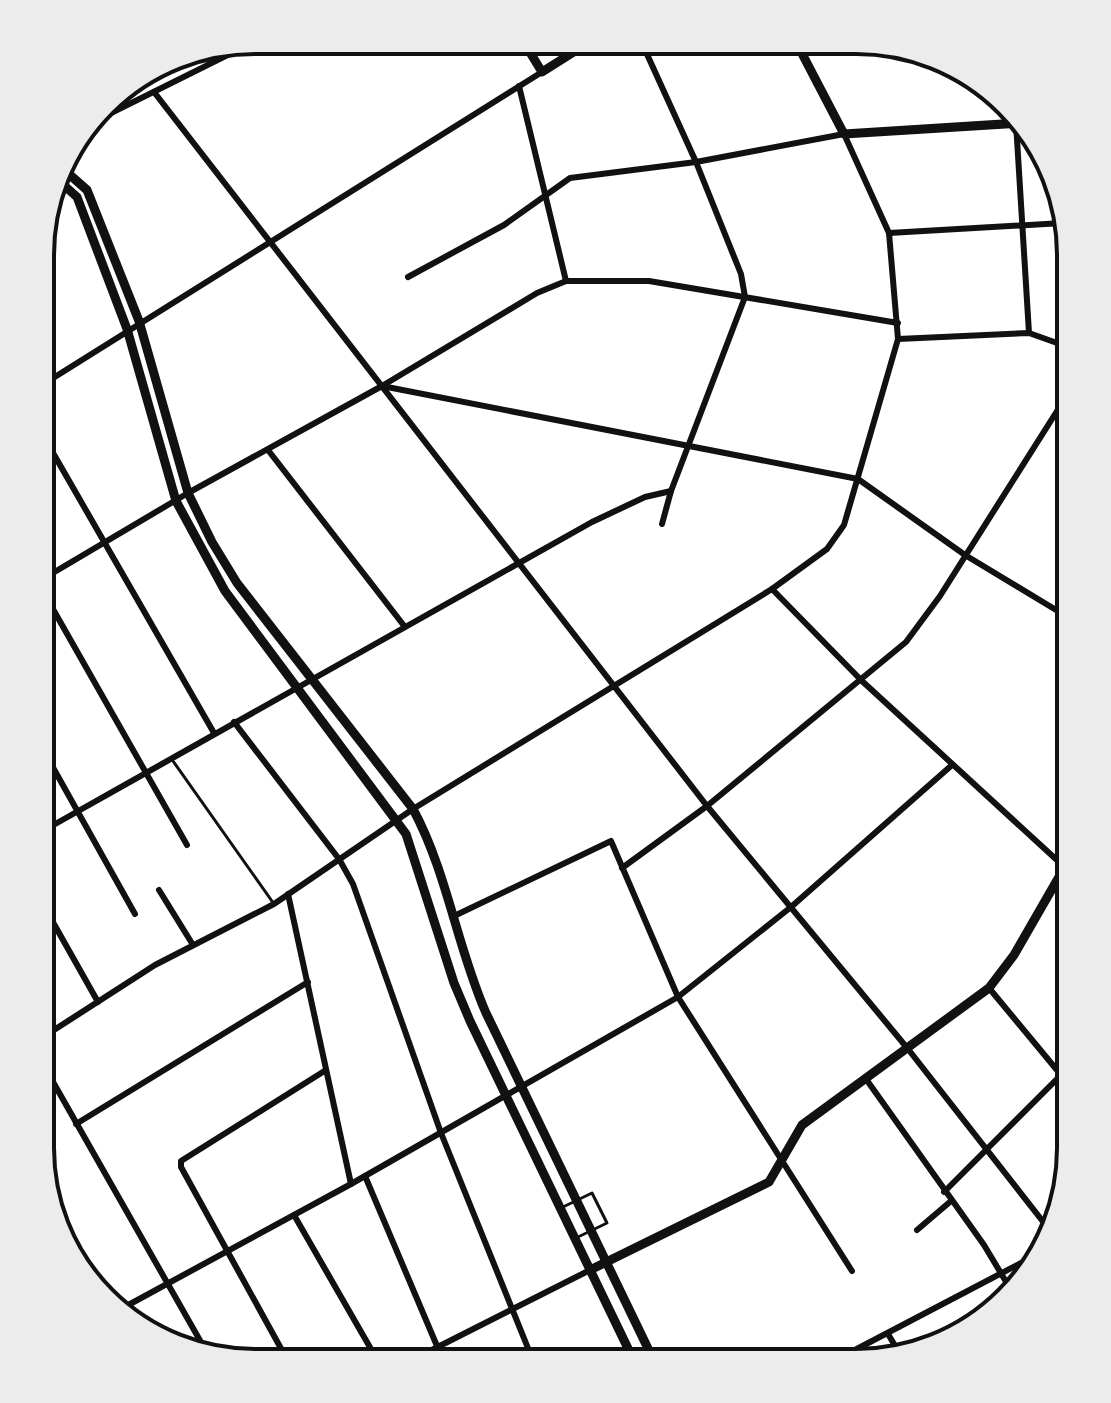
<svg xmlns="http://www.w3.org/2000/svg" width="1111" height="1403" font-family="Jost,sans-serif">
<rect width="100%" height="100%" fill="#fff"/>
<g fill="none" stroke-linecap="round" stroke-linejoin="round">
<g stroke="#111" stroke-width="3">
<polyline points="173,761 274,904"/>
<polyline points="563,1207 592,1193 607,1223 578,1237"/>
</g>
<g stroke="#111" stroke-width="6">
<polyline points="641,41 696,162 741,274 745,297 671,491 662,524"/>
<polyline points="519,86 566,281"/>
<polyline points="154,92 707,806 908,1049 1048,1228"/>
<polyline points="1016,123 1029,333"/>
<polyline points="87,125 258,40"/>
<polyline points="889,233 1063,223"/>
<polyline points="898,339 1029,333 1071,348"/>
<polyline points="42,385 542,72"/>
<polyline points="382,386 858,479 965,555 1071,619"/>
<polyline points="41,432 214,733"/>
<polyline points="268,450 405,627"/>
<polyline points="41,580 188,493 382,386 537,293 566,281 649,281 898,323"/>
<polyline points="41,588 187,845"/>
<polyline points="772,589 862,681 1071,873"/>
<polyline points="234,722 339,859 353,884 441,1133 534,1363"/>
<polyline points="41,746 135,914"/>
<polyline points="41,832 592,522 645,497 671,491"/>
<polyline points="622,868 707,806 906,642 940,596 1071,389"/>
<polyline points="159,890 193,945"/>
<polyline points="288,894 351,1184"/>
<polyline points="41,901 98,1002"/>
<polyline points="452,917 611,841 678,997 852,1271"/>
<polyline points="989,988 1071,1087"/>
<polyline points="40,1039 155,965 274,904 413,809 772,589 827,549 844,525 898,339 889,233 844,134 696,162 570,178 504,225 408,277"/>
<polyline points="40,1059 206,1351"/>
<polyline points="866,1079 984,1245 1011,1290"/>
<polyline points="76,1124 308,982"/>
<polyline points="365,1176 437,1346"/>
<polyline points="944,1192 1071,1065"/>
<polyline points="294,1215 379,1363"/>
<polyline points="917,1230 951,1201"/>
<polyline points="119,1310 351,1184 678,997 791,907 952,765"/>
<polyline points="888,1334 900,1354"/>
<polyline points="289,1363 181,1167 181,1161 326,1070"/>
<polyline points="406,1363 590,1270"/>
<polyline points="830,1363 1040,1253"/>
</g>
<g stroke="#111" stroke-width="9">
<polyline points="523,41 542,72 591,41"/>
<polyline points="796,42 844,134 1020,123"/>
<path d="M62,168l25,22 52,131 49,172 24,49 25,41 176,226c34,63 44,138 73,204l169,350"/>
<polyline points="58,180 77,197 127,329 176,501 225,591 406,834 454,983 470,1021 635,1363"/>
<polyline points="590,1270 769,1182 802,1125 989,988 1014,955 1071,856"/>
</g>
</g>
<path d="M0 0H1111V1403H0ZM255 54H856A201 201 0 0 1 1057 255V1148A201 201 0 0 1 856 1349H255A201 201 0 0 1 54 1148V255A201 201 0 0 1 255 54Z" fill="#ececec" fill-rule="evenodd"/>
<path fill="none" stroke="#111" stroke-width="4" d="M255 54H856A201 201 0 0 1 1057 255V1148A201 201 0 0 1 856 1349H255A201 201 0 0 1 54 1148V255A201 201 0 0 1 255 54Z"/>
</svg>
